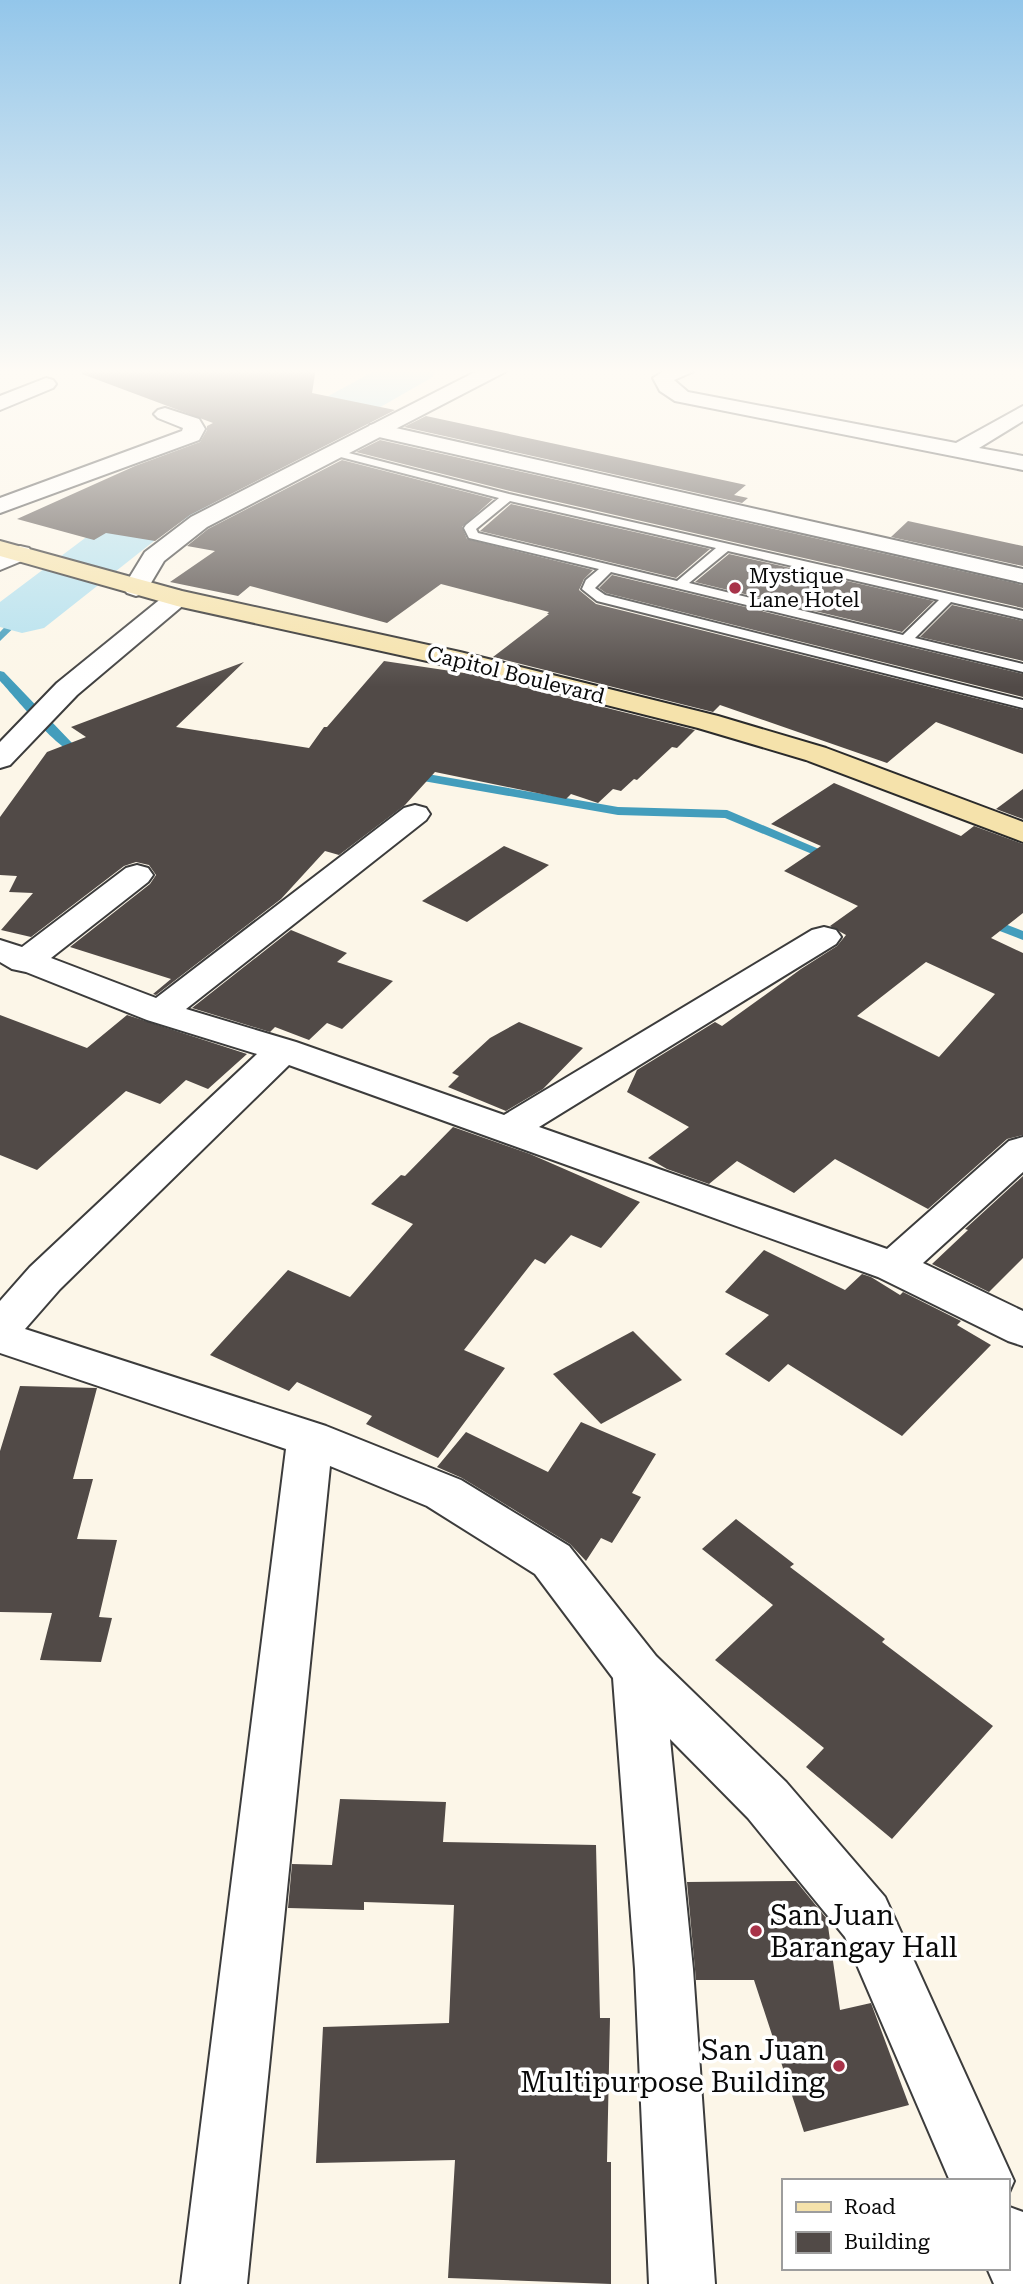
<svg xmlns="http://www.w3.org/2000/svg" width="1023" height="2284" font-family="'Roboto Serif',serif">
<rect width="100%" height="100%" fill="#fcf6e8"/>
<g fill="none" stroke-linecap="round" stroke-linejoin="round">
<g fill="#439dbc" fill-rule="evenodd">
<polygon points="18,613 27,615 0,641 0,632"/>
<path d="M0,671l4,1 69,72 14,8v6c-22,2 -71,-60 -87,-77z"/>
<polygon points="410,771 618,807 727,810 840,858 839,861 829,861 725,818 618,815 406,778 404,775"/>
<polygon points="984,916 1023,931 1023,940 979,923 977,920 979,917"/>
</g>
<polygon fill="#b3e0ee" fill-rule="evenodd" points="380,368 438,368 431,378 173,526 44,628 22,633 0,627 0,602 133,502"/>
</g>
<g fill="#514a47" fill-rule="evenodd">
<polygon points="83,368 316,368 312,393 395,410 190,515 155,541 106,533 94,540 17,519 135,466 200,442 207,430 207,426 213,423 82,374"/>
<polygon points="426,416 746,485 734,495 748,498 742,503 404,427"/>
<polygon points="380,440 1023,585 1023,608 510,491 356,452"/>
<polygon points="342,460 493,499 462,527 467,539 593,570 584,579 579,590 596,604 1023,710 1023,754 936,722 887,763 720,705 713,712 493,657 549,614 547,614 549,612 441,584 387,623 250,586 238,596 170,582 215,551 187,546 208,529"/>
<polygon points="511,504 710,549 676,578 480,531"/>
<polygon points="908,521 1023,546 1023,566 891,537"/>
<polygon points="729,554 934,601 902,632 695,582"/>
<polygon points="612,575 1023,674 1023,697 606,593 599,588"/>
<polygon points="952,605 1023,621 1023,661 920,637"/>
<polygon points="384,661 471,674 695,730 677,748 672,747 637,780 634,779 621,791 613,789 598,803 571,794 566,799 435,772 405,805 339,855 325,851 281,899 156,995 153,994 171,979 70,947 150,884 156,875 149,865 136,862 124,866 31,937 1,930 33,893 9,892 17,876 0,875 0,817 47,752 86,737 71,727 244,662 176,727 309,748 324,727 327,727"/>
<path d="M834,783l127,53 13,-10 49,18v69l-32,25 32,15v182l-16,4 -79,70 -93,-50 -41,34 -57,-32 -28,23 -42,-15 -19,-11 41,-31 -62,-35 10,-22 78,-48 7,4 79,-57 36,-23 9,-11 -16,-9 28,-20 -74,-35 37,-25 -50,-22zM926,962l69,32 -56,63 -82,-41z"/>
<polygon points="1023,789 1023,819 996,809"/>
<polygon points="504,846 549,865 467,922 422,901"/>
<polygon points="291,930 347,953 337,962 393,981 342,1029 327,1023 309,1040 275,1027 270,1032 192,1008"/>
<polygon points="0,1015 87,1048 127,1015 247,1054 208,1089 186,1080 160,1104 126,1091 37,1170 0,1155"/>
<polygon points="519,1022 583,1048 543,1089 506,1111 448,1087 459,1076 452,1073 490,1038"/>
<polygon points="453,1127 530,1154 640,1202 601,1248 571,1235 545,1264 535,1259 464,1350 505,1368 438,1458 366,1424 372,1416 297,1382 289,1391 210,1355 288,1270 350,1297 413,1224 371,1204 401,1175 405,1176"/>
<polygon points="1023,1176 1023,1258 989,1292 932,1264 968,1230 965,1229"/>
<polygon points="764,1250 845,1290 862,1274 871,1277 900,1295 903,1292 961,1321 957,1325 991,1345 902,1436 788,1364 769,1382 725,1354 769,1315 725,1292"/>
<polygon points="633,1331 682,1380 601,1424 553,1374"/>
<polygon points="20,1386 97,1388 73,1479 93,1479 77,1539 117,1540 99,1617 112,1618 101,1662 40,1660 52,1613 0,1612 0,1451"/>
<polygon points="581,1422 656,1454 632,1493 641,1497 612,1543 601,1538 586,1561 570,1544 462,1478 437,1467 466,1432 548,1472"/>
<polygon points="736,1519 794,1564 790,1567 885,1639 882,1642 993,1726 892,1839 806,1767 824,1748 715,1660 773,1605 702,1549"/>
<polygon points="340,1799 446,1802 443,1842 596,1845 600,2018 610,2018 607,2162 611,2162 611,2284 448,2278 455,2160 316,2163 323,2027 449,2023 454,1905 364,1902 364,1910 288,1908 292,1864 332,1865"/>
<polygon points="796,1881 827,1919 840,2010 871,2003 909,2105 804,2132 754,1980 696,1980 687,1882"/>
</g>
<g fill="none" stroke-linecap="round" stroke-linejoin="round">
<g stroke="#3c3c3c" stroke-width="4">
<path id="service" d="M333,449l176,45 514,117v8l-72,-17 -36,36 108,26v8l-412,-100 -16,16 10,7 418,105v8l-426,-107 -15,-12 4,-9 13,-11 -130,-31 -5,-10 2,-3 33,-27 -170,-44 -1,-2zM510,501l206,47 -39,33 -199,-48 -2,-4zM728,551l211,49 -36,35 -214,-52z"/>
</g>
<g stroke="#3c3c3c" stroke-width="4">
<g id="minor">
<polygon points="669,368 695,368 692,372 674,380 688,392 956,443 1023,406 1023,421 979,448 1023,456 1023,470 675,401 660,391 653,378"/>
<polygon points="46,378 53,380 56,384 53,388 0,410 0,396"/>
<polygon points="165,408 199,419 205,429 199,440 0,513 0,498 182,431 183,428 158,418 154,414 158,410"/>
<polygon points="378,424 1023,569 1023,583 370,435 367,430 370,425"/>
<polygon points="177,590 186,593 190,598 186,603 77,695 10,765 0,768 0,742 57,683 168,593"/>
<polygon points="415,805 426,808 430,814 426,820 186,1009 296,1042 504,1115 812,930 824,927 836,930 841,937 836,944 539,1127 887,1249 1009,1141 1023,1137 1023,1172 923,1263 1023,1311 1023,1346 1008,1341 878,1277 289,1065 60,1289 25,1329 326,1426 461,1480 569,1546 656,1656 786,1782 885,1897 1014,2181 1007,2197 1007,2181 950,2181 845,1937 748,1818 670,1739 693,1969 715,2284 649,2284 635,1969 613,1678 535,1574 427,1506 330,1466 247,2284 181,2284 286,1449 0,1353 0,1301 30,1267 257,1054 147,1020 26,972 12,969 0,962 0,940 22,947 126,868 137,865 148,868 153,875 148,882 51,958 156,998 404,808"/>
<polygon points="1007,2206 1023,2212 1023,2284 994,2284 987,2268 1007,2268"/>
</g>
</g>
<g stroke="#3c3c3c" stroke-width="4">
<g id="tertiary">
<polygon points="483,368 508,368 505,372 207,527 164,561 145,593 136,596 127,593 123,588 145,552 191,517"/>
<polygon points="20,546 29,548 32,553 29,558 0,570 0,553"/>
</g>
</g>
<g stroke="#2b2b2b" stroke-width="4">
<polygon id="secondary" points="0,541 182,591 460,652 718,716 826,748 1023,822 1023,842 806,760 698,728 459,668 177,606 0,556"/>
</g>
<use href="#service" fill="#fff" fill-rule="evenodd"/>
<use href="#minor" fill="#fff" fill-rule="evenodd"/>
<use href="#tertiary" fill="#fff" fill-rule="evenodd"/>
<use href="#secondary" fill="#f5e2ab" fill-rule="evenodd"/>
</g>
<linearGradient id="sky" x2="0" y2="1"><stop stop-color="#93c6ea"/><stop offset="0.54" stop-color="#fefbf5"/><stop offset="1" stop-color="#fefbf5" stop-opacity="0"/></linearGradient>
<rect width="1023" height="687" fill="url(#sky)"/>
<g fill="#a83349" stroke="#fff" stroke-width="2.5">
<circle cx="735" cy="588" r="7"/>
<circle cx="756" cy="1931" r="7"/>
<circle cx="839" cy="2066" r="7"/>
</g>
<g text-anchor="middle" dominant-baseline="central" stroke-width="7" stroke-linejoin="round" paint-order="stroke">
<g font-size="21" fill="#090909" stroke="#fff" text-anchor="start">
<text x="749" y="576">Mystique<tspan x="749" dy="24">Lane Hotel</tspan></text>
</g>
<g font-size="21" fill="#090909" stroke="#fff">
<text transform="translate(516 675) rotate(14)">Capitol Boulevard</text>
</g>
<g font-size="28" fill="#090909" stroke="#fff" text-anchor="start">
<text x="770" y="1915">San Juan<tspan x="770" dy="32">Barangay Hall</tspan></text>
<text x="825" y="2050" text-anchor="end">San Juan<tspan x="825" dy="32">Multipurpose Building</tspan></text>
</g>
</g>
<rect x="782" y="2179" width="228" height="91" fill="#ffffff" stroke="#9d9d9d" stroke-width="2"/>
<rect x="796" y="2202" width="35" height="10" fill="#f5e2ab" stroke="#9d9d9d" stroke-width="2"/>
<text x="844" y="2214" font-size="21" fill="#090909">Road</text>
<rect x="796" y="2232" width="35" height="21" fill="#514a47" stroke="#9d9d9d" stroke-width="2"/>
<text x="844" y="2249" font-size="21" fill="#090909">Building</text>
</svg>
